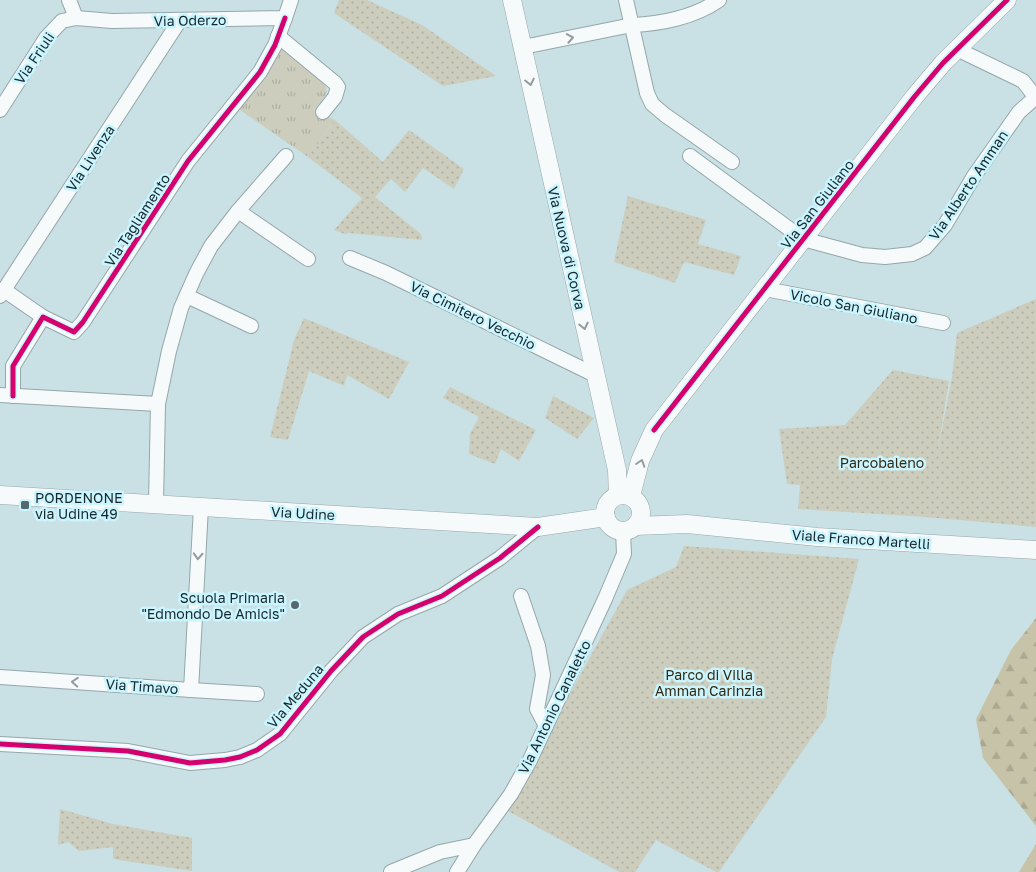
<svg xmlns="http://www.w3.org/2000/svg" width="1036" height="872" font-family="'Golos Text',sans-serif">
<defs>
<pattern id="grass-tufts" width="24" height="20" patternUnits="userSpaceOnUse" patternTransform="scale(1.25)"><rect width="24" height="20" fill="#cccdbd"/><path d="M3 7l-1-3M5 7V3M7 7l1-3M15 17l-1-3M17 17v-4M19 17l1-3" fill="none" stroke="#aeb0a3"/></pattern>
<pattern id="forest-firs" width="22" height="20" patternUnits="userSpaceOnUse" patternTransform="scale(1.25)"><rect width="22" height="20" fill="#c7c3a8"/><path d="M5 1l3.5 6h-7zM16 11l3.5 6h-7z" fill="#aaa891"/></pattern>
<pattern id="park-dots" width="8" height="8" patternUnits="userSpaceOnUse" patternTransform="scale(1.25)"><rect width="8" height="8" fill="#cccdbd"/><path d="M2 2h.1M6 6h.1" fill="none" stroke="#aeb0a3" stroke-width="1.8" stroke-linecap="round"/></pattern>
</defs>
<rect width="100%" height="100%" fill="#c9e0e5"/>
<polygon fill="url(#grass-tufts)" points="279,49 286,50 325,84 327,93 314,110 335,120 308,157 237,108"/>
<g fill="url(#forest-firs)">
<polygon points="1036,618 1036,826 983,758 976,719 1011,650"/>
<polygon points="1036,844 1036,872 1019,872"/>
</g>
<g fill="url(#park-dots)">
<polygon points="339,0 367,0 422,25 496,76 443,86 334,13"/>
<polygon points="335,120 383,162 409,130 464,169 454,189 423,168 405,192 391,179 375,197 421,234 422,240 349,233 345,234 334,230 362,198 308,157"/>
<polygon points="628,196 706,220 698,244 741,256 734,275 684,262 675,283 614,262"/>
<polygon points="1036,299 1036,527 926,517 798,509 800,485 787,484 779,429 845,425 893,370 949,381 937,455 952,377 957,333"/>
<polygon points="304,318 409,362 389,399 347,375 344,386 309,371 288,440 270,437 294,340"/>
<polygon points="450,387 536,430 519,461 501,449 495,464 469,454 470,434 479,417 443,398"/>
<polygon points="553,396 594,418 577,439 545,418"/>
<polygon points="684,546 859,559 832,659 826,717 719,872 716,872 656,840 635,872 619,872 506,810 627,590 676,567"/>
<polygon points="60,809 113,824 192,838 192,871 113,859 113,847 79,851 68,842 58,845"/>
</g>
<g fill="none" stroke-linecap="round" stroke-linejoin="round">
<g stroke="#95a7ab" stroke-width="16">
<g id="minor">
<polyline points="69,0 76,18"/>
<polyline points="626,0 647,93 652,104 665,115 732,162"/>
<polyline points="278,36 335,83 338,87 335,97 323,112"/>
<polyline points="959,46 965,53 1023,81 1036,98"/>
<path d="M523,47l109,-22c29,-1 63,-8 87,-25"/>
<polyline points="0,110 46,38 62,21 76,18 112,21 285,18 291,0"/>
<polyline points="690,156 803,239 862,255 885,257 912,254 925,248 945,225 974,176 1019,112 1036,97"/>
<polyline points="238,211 308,259"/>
<polyline points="350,258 386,273 595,375"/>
<polyline points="765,289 943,323"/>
<polyline points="4,290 43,317"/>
<polyline points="0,296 180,20"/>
<polyline points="187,296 251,326"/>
<polyline points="0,395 158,404"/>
<polyline points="13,396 13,366 43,317 74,332 83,322 188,161 260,72 275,45 285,18"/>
<polyline points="156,504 158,404 169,351 181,308 196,274 211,246 238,211 286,156"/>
<polyline points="521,596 538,646 543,675 537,709 546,726"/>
<polyline points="0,677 191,690 201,507"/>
<polyline points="191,690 257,694"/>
<polyline points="0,744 128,751 190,763 225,760 240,757 257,750 280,734 331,671 363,637 398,614 442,596 500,558 538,527"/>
<polyline points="391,872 440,852 474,845"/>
<polyline points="457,872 474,845 511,794 530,760 605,599 624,554 623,531"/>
</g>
</g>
<g stroke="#95a7ab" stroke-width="19">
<g id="major">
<polyline points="512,0 617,470 618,495"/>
<polyline points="0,495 538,527 606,517"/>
<circle cx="623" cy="513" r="18"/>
<polyline points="631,496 640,461 654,430 915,96 943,63 1007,0"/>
<polyline points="635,526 687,524 817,537 1036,550"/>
</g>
</g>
<use href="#minor" stroke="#f7fafb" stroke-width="14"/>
<use href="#major" stroke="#f7fafb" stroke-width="18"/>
<g stroke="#caf5ff" stroke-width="8">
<g id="cycleway">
<polyline points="13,396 13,366 43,317 74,332 83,322 188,161 260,72 275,45 285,18"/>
<polyline points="654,430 915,96 943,63 1007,0"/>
<polyline points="0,744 128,751 190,763 225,760 240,757 257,750 280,734 331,671 363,637 398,614 442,596 500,558 538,527"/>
</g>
</g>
<use href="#cycleway" stroke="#d6006c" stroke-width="5"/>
</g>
<defs><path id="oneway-chevron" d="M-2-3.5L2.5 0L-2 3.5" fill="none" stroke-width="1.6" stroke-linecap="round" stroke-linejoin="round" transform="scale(1.25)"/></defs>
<g stroke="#929b9d">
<use href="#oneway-chevron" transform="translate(570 38) rotate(-11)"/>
<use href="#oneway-chevron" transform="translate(530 82) rotate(78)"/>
<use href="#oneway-chevron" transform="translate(584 326) rotate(77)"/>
<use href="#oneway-chevron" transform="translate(641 463) rotate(-72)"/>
<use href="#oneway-chevron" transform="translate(198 556) rotate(93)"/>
<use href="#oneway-chevron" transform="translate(75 682) rotate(-176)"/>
</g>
<g fill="#55686c" stroke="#caf5ff" stroke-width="2">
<rect x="20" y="500" width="10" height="10" rx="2.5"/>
<circle cx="295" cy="605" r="5"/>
</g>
<g text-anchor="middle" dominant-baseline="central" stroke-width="5" stroke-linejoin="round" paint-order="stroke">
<g font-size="14" fill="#17272b" stroke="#caf5ff">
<text transform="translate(190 20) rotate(-1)">Via Oderzo</text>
<text transform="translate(34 58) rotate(-56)">Via Friuli</text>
<text transform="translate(90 158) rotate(-57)">Via Livenza</text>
<text transform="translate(968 185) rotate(-56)">Via Alberto Amman</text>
<text transform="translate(817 204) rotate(-52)">Via San Giuliano</text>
<text transform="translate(137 220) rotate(-57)">Via Tagliamento</text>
<text transform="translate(567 248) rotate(77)">Via Nuova di Corva</text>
<text transform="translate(854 306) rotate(11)">Vicolo San Giuliano</text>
<text transform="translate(473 315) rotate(26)">Via Cimitero Vecchio</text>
<text transform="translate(303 513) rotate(3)">Via Udine</text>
<text transform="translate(861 539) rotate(4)">Viale Franco Martelli</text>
<text transform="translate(142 686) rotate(4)">Via Timavo</text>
<text transform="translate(295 696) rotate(-50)">Via Meduna</text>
<text transform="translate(554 707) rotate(-64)">Via Antonio Canaletto</text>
</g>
<g font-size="14" fill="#352911" stroke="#caf5ff">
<text x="882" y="462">Parcobaleno</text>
<text x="709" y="674">Parco di Villa<tspan x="709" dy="16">Amman Carinzia</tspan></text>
</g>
<g font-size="14" fill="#17272b" stroke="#caf5ff" text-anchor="start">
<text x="35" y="497">PORDENONE<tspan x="35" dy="16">via Udine 49</tspan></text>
<text x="285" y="597" text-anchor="end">Scuola Primaria<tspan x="285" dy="16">"Edmondo De Amicis"</tspan></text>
</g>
</g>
</svg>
